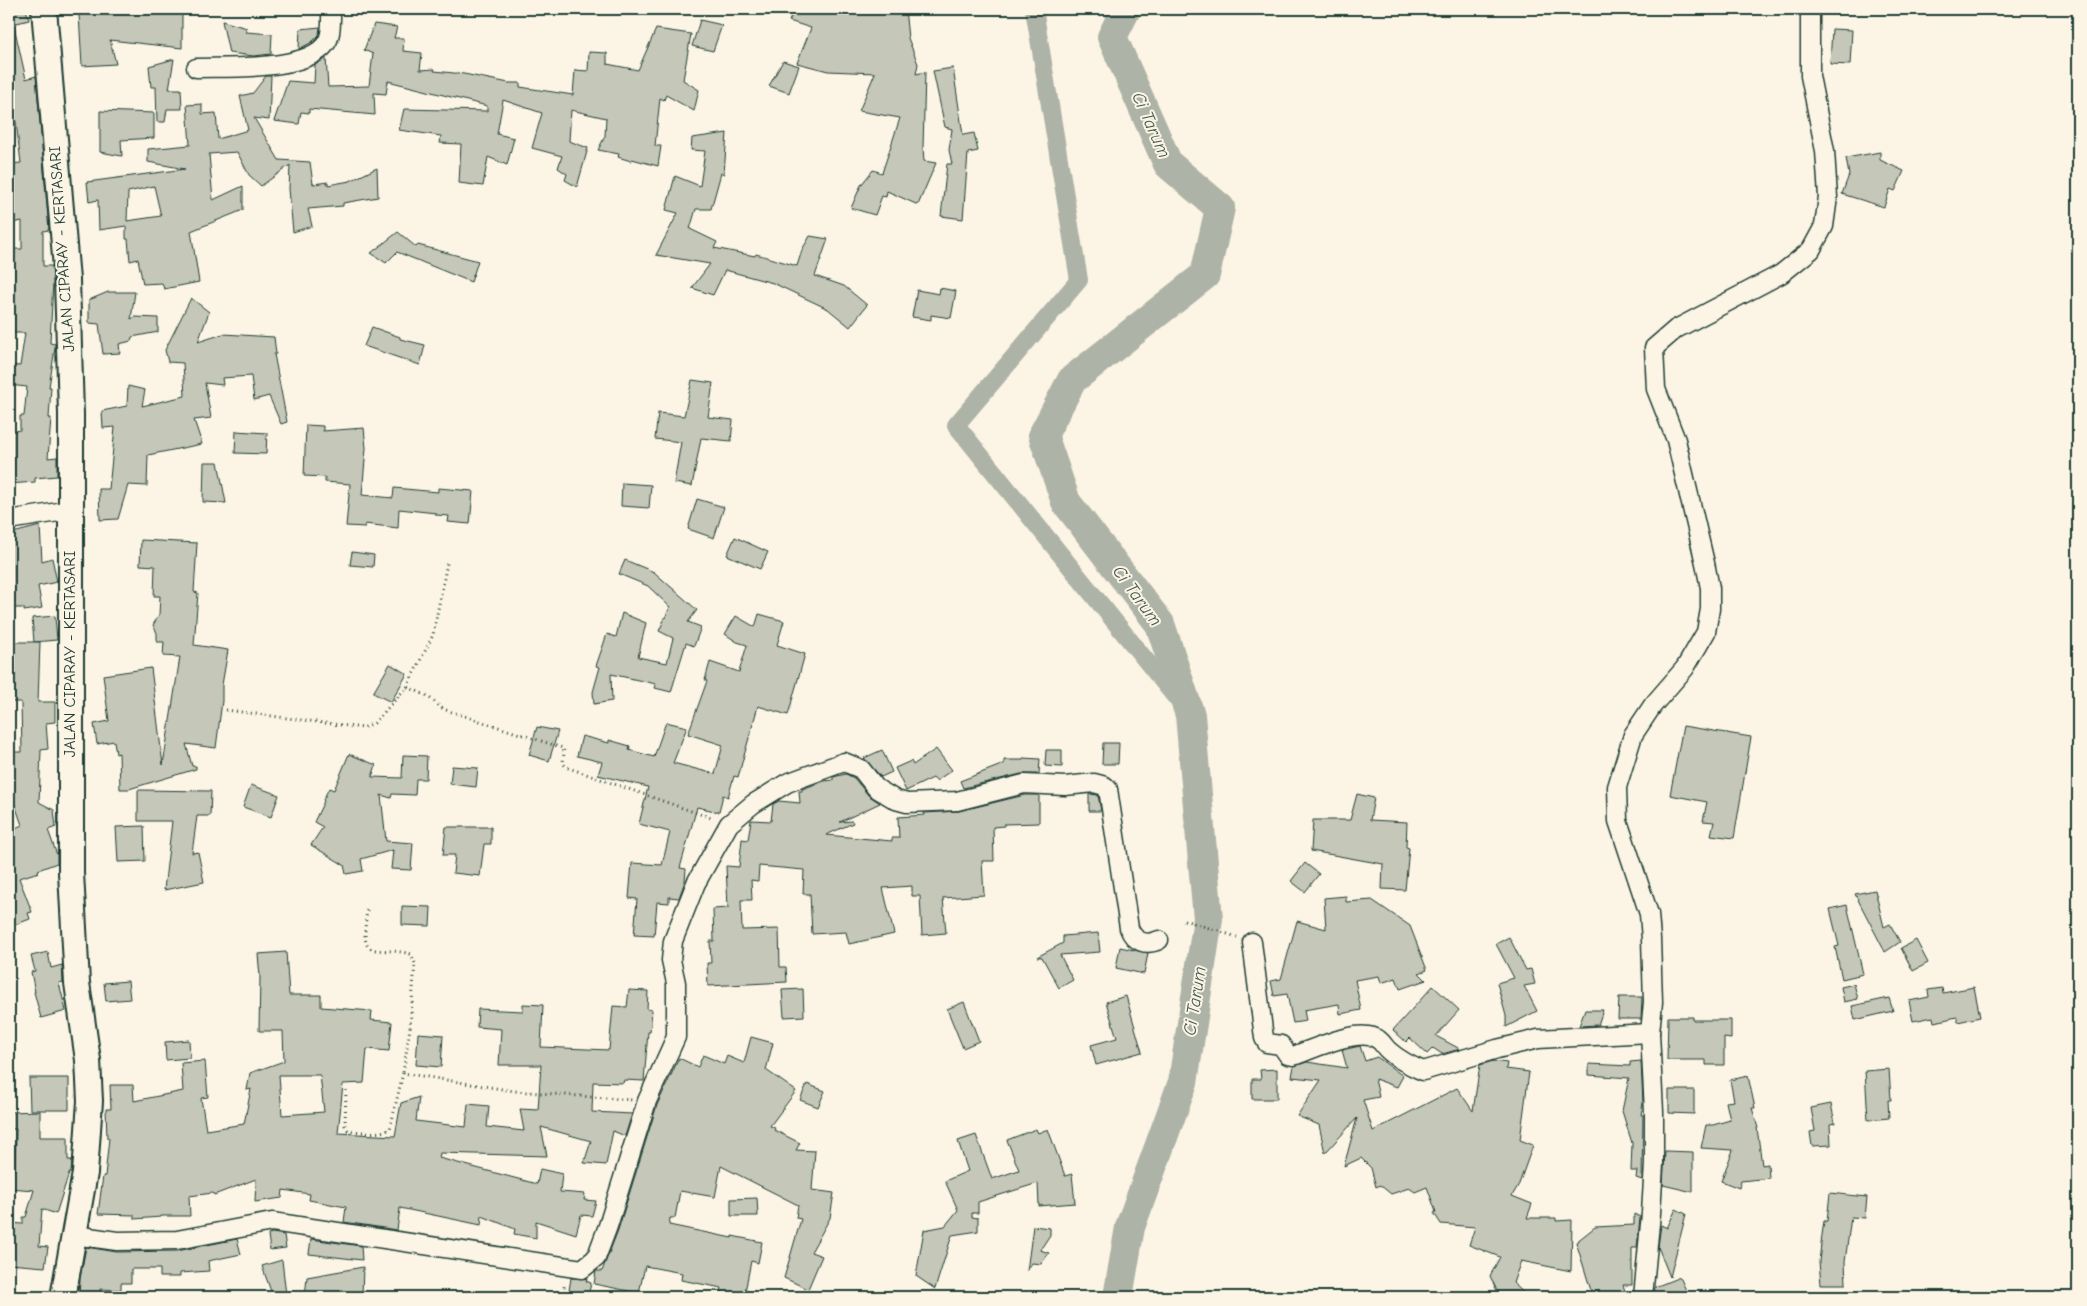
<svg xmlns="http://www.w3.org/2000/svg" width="2087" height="1306" font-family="'Comic Neue',sans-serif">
<rect width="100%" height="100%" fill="#fcf5e5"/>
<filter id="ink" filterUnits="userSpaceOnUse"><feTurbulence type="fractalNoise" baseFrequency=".02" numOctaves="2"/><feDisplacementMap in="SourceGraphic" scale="10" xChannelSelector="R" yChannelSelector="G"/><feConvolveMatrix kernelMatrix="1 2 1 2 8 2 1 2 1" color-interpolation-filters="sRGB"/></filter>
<g filter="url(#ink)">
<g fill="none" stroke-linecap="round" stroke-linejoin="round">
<polyline stroke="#aeb3a7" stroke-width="18" points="1034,9 1079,280 956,425 1190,715"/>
<polyline stroke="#aeb3a7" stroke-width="30" points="1118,1297 1130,1227 1183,1082 1208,919 1190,715 1160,624 1066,502 1043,435 1072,380 1205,275 1220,208 1168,164 1112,37 1126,9"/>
</g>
<g fill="#c5c7b9" stroke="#1f3d34" fill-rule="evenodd">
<polygon points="9,9 26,9 29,20 9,25"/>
<polygon points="100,9 182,9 182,48 110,40 116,64 82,66 79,14"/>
<polygon points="795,9 905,9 908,38 918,64 916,74 925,72 923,148 924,161 936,163 918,205 887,191 886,197 882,196 875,215 851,208 861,185 873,170 882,173 900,118 859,111 875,73 828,71 797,63 811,28 789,21"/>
<polygon points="700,20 722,25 713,51 692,46"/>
<polygon points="222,21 247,28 246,32 272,34 271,54 254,56 229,53"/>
<polygon points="374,24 397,27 394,38 404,38 403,51 422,53 420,70 435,69 434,71 464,74 509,83 520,83 520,87 573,95 575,70 588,71 589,52 607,53 607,64 638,70 656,29 691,34 683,80 699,90 694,111 666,95 664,100 660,98 655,146 661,146 658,166 632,159 631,161 618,157 619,154 598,150 605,136 606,118 571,110 569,141 588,148 577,187 565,180 567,174 558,168 562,156 532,148 542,113 503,100 497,134 514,138 507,165 488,157 483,186 459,183 461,144 440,143 441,136 399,130 404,109 487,111 487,106 388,81 386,94 374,93 375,115 309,109 309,113 301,112 299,124 274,121 288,81 314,83 315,65 326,58 328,87 369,86 373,54 364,50"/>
<polygon points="14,26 26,79 36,76 49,230 43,231 43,266 52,266 53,281 50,343 55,344 55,348 49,387 51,387 49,418 51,418 48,458 57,457 57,476 35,478 35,482 9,484 9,432 20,430 20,416 24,416 27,387 9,385 9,365 20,366 25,333 9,333 9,249 22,249 22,221 12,223 12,215 9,215 9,164 21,163 15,114 12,114 9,72 9,27"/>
<polygon points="320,27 319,35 312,42 299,49 300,29"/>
<polygon points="1832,29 1852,30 1850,65 1830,64"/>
<polygon points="174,59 169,89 181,89 182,109 167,109 165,122 157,122 156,87 151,87 149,66"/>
<polygon points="783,61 799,66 789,93 769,86"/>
<polygon points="953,68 963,135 974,133 978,151 968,153 963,219 941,216 947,164 952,164 949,150 952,129 945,127 933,71"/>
<path d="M266,76h5l-2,44 -15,-2 25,42 31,2 3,22 15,-2v3l22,-4 27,-13 1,29 -35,6v3l-35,3 4,17 -19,6 -4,-43 1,-24 -29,21 -12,-11 -12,-23 -28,2 4,46 30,-14v24l-52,21 8,51 -35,7 -2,-6 -19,1 -5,-25 -8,2 -2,-22h-2v-13l-27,4 -1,-30 -9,2 -2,-20 98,-13 -37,-7v-13l42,-4 -3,-40 15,-1v10l14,-1 2,26 30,-9 -8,-34 13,-3zM154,186l7,30 -34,5 1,-29z"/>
<polygon points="100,111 154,113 154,138 121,140 122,156 100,152"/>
<polygon points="727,133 724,174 721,173 711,209 696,209 690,229 717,242 714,248 755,256 756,254 797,266 802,250 810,236 828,239 815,276 844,286 867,305 850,327 828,309 773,283 725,270 713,295 692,288 710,264 656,255 678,213 666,210 675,176 700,186 705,151 691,150 692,138"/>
<polygon points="1880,152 1880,160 1904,171 1895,191 1890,189 1884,207 1842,194 1849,175 1846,158"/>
<polygon points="398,232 416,247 418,245 478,261 471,282 397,252 386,263 371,253"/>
<polygon points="940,288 956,291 951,318 931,315 931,320 912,317 917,290 939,294"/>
<polygon points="108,292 135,292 131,319 135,317 158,318 158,332 132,337 131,341 119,344 120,353 103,354 99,324 89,323 89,300"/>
<polygon points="191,298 209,312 198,342 223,334 274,337 276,354 274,354 287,422 281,424 269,396 254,400 251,376 222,378 223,385 205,383 211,418 194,420 202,444 148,455 147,486 128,485 118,519 100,520 99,489 109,489 115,427 103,428 102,411 127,406 128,386 145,390 142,406 185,396 183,363 168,362 165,350"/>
<polygon points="372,327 400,337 400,339 425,345 420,365 364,346"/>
<polygon points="692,380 713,383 708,417 733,420 731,441 701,438 692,486 674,483 681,442 655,439 658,413 684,416"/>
<polygon points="306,425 323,426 323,431 364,428 366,448 362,495 393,498 394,488 438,492 438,488 473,491 470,524 448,522 449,516 436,515 436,513 399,509 398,528 365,524 365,527 346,526 350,484 325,482 325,477 304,476"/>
<polygon points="236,431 267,433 266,454 235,453"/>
<polygon points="204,462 218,462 226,503 203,502"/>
<polygon points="622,483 651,485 649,508 621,506"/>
<polygon points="697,499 724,507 714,538 688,529"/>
<polygon points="40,526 42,561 52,558 57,582 38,586 42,608 24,611 24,608 9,608 9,583 11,583 9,567 9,534"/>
<polygon points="735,537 768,552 760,569 727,555"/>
<polygon points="141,540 197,543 194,592 198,593 194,645 228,650 222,685 222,701 216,748 186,744 192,766 196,766 196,769 129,789 120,789 119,753 116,754 114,741 97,744 94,724 109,721 103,675 151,668 163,765 180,657 163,656 164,642 157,642 157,633 153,625 159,615 160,596 154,596 155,566 140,565"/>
<polygon points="352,552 374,555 373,567 350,565"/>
<polygon points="625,560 654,572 697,610 688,622 701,627 694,646 686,643 671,692 655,688 656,684 611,674 612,701 594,704 593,692 600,667 596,666 607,634 616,637 622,613 646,623 638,657 667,663 673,638 659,631 670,607 648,586 619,574"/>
<polygon points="759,614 784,621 777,645 805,654 788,715 758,706 738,777 734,776 728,797 723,795 719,812 697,807 680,868 686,869 685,881 679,898 669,897 669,903 657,902 654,936 634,935 637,899 629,898 632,863 662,865 670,832 639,824 648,787 598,775 602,762 577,756 582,736 609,743 609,740 630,746 629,750 654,757 666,722 687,727 673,763 715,774 723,745 688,734 707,681 705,680 710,662 739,672 747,645 737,642 725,634 736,616 755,627"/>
<polygon points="55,616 57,640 34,642 32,618"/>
<polygon points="9,642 40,642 38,702 55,702 55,722 46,723 48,749 41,750 39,802 54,810 56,827 48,830 57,855 57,863 38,870 39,872 19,878 32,912 28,913 30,919 9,927 9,831 22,825 14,802 9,802 9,752 22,752 21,702 9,702"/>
<polygon points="390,664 407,674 391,702 373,693"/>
<polygon points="1683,726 1751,737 1734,838 1711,835 1714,822 1703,821 1707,802 1670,795"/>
<polygon points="537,727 558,731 549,761 529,755"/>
<polygon points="1103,743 1119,743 1118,764 1102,764"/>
<polygon points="936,749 952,770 936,781 933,778 906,791 895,768 911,761 913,765"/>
<polygon points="882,750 892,772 881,777 864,758"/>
<polygon points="1046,750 1062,750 1062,767 1045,766"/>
<polygon points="349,754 376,765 372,777 402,778 403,755 427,756 426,779 416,779 415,795 392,794 391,798 381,795 386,841 413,843 411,870 391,869 393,850 361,859 363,871 346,874 344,865 311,845 323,827 314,822 324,801 323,800 329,788 334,790"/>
<polygon points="1023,758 1040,759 1039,774 1021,774 963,788 960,781 1004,764 1004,760 1023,760"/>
<polygon points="452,766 478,768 476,787 450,784"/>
<polygon points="846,774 854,778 868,795 880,803 840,822 852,821 853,823 826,835 892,841 892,838 899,838 898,817 925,815 924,813 959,811 1025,795 1039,795 1039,823 1004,824 1004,826 993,827 994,861 982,861 984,895 943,898 946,933 922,935 920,896 912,896 912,886 883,888 894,934 849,944 846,932 812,934 810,894 803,894 804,870 759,866 758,881 751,880 752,900 741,900 742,930 779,929 780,967 786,967 787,982 708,986 707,963 711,963 710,941 714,941 713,909 728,908 726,866 739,867 742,839 748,840 751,820 771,821 773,804 779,801 800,803 799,791 802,791 802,789 824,781 833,780 833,777"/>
<polygon points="251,785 279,795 271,817 243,807"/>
<polygon points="138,790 211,791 210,816 197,816 192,853 198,852 204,882 164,890 172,821 138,821"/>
<polygon points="1089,794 1098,795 1101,811 1089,811"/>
<polygon points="1357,794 1374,798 1370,820 1407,822 1406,847 1409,848 1405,890 1382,889 1383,864 1311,851 1313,820 1350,820"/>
<polygon points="144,826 145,861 118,862 116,827"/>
<polygon points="446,827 491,827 491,844 484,844 480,876 453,873 455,855 443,855"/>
<polygon points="1305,863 1319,874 1305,892 1291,881"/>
<polygon points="1875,890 1884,927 1890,924 1900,942 1885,952 1855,894"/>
<polygon points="1346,896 1346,902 1372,900 1410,926 1427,970 1419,973 1426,980 1400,989 1396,978 1381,983 1379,976 1355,980 1361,1010 1340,1014 1339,1004 1304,1010 1306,1021 1293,1023 1287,994 1274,996 1271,981 1281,979 1297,921 1326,929 1324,898"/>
<polygon points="1847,905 1863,974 1842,979 1835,947 1839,946 1830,909"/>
<polygon points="402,906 431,907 430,926 402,925"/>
<polygon points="1098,933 1100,952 1060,955 1073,980 1059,988 1042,957 1037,957 1063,943 1063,936"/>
<polygon points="1509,937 1526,970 1531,969 1535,984 1524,986 1537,1011 1506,1027 1506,1016 1497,983 1514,978 1496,944"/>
<polygon points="1916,940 1928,963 1913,971 1901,948"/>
<polygon points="1120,947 1148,953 1144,974 1116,968"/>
<polygon points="48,952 51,968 62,965 63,982 59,983 66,1011 41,1018 34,992 35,992 31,972 35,971 31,956"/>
<path d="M286,952l3,43h32v12l51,4 -1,9 21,2 -3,29 -22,-2 -3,34 -21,1 -5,49 57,3 6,-33 18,-6 -3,24 50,6 2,-23 21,2 -2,21 37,4 -4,-22 18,1 3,-45h-42l2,-36 -24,-2 1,-18 45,2v-7l20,1 -2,42 68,3 4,-44 14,1 2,-17 19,1 -1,18 5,1 -2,22h-2l-4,49 -20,-1 -1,3 -30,-1 -1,30 40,2 -7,22 -12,-5 -7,34 -22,-2 7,-22 -50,-14 6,29 -107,-3 -1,5 98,26 3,-15 22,5 -2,18 25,2 -1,6 12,1 -4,15 -11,-1 -5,19 -40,-13v17l-22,-4 1,-5 -33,-13 -1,9 -81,-17 -3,22 -53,-8 2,-15 -37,-7 1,-6 -27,-4 -1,8 -27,4 1,-23 -42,16 -1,-2 -24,3 1,20h-29v1l-27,2v-4l-36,-1 5,-38h2l4,-38h-2l-1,-29h5l-1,-24h23l1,16 49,-10 -2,-28 24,-2 3,36 -7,1 5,32 38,-6 7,-35 -4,1 3,-17 34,-12 -1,-30h-24l1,-54 -2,-23zM279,1075h41l4,37 -42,3z"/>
<polygon points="128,981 130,999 106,1001 104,983"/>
<polygon points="1854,984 1858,999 1844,1002 1841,987"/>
<polygon points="1433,986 1459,1010 1436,1036 1460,1049 1442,1054 1433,1048 1427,1054 1410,1038 1406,1042 1393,1030"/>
<polygon points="1974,987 1980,1017 1958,1022 1957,1017 1934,1022 1933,1017 1913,1021 1909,1001 1929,997 1928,990 1942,988 1943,993"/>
<polygon points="803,989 804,1016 784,1017 782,990"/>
<polygon points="1126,996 1142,1052 1096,1065 1091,1045 1117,1038 1106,1002"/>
<polygon points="1619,997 1642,997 1641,1019 1618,1019"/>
<polygon points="1889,998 1893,1011 1855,1020 1852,1006"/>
<polygon points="964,1002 979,1041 963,1048 947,1009"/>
<polygon points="1585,1010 1603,1010 1598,1025 1579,1026"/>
<polygon points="1668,1017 1693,1017 1693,1020 1731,1020 1731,1039 1724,1038 1724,1065 1706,1065 1706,1060 1667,1060"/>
<polygon points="418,1033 443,1035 441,1067 416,1065"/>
<polygon points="751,1037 773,1043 766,1070 796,1091 770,1126 775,1128 774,1130 800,1143 796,1150 815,1151 812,1190 834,1193 830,1218 811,1252 822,1256 808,1289 784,1278 801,1219 796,1218 798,1205 721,1166 715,1197 680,1191 675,1218 670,1218 669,1225 732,1238 732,1236 762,1242 758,1263 751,1261 744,1297 720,1297 722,1288 681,1280 682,1273 645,1266 639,1293 594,1284 596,1271 602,1271 618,1230 657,1105 679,1058 698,1067 703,1055 724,1064 727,1056 744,1063"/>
<polygon points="189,1040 190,1058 166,1060 165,1042"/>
<polygon points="1360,1046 1365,1061 1377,1057 1403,1076 1397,1087 1375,1079 1379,1097 1363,1100 1373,1131 1457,1088 1473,1111 1480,1065 1493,1061 1507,1063 1506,1069 1529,1072 1520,1140 1533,1145 1519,1184 1512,1196 1532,1204 1527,1218 1556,1218 1556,1221 1572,1220 1571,1271 1521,1261 1513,1283 1528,1297 1500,1297 1490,1276 1500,1257 1469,1245 1475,1227 1441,1224 1434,1213 1436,1212 1427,1187 1415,1192 1409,1188 1391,1194 1380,1185 1376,1187 1371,1168 1361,1158 1344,1166 1357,1118 1325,1153 1319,1125 1297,1116 1321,1080 1292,1077 1294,1066 1307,1062 1347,1068 1342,1050"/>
<polygon points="1641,1061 1643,1103 1641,1115 1643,1115 1642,1180 1636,1178 1637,1171 1631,1171 1632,1143 1622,1111 1629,1078 1589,1075 1589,1064 1630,1066 1630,1062"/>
<polygon points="1277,1069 1277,1099 1252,1099 1252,1079 1261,1079 1260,1070"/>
<polygon points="1889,1069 1891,1100 1888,1100 1889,1118 1868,1120 1865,1071"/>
<polygon points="1748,1076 1755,1108 1752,1108 1758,1128 1757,1128 1762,1165 1768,1164 1769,1178 1741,1181 1739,1188 1721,1181 1733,1150 1701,1148 1706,1125 1713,1125 1730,1120 1726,1102 1734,1101 1730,1080"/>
<polygon points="29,1078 69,1078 69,1110 30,1110"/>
<polygon points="807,1084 825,1091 818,1107 800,1100"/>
<polygon points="1669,1090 1694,1090 1694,1114 1669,1113"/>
<polygon points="1831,1104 1835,1123 1830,1124 1831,1145 1812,1146 1810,1132 1815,1131 1811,1108"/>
<polygon points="40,1111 40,1137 68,1137 68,1160 72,1160 71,1173 69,1173 56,1214 42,1209 39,1246 48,1247 45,1267 9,1264 9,1223 23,1224 23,1217 26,1217 34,1190 9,1188 9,1170 15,1170 16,1129 9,1129 9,1112"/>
<polygon points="1036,1129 1038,1133 1048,1129 1065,1176 1072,1174 1075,1203 1039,1206 1038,1183 978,1202 978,1213 972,1213 972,1217 978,1218 978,1231 952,1235 935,1289 916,1276 924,1230 945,1226 958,1210 945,1181 968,1171 958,1141 976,1135 992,1179 1019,1170 1007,1140"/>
<polygon points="1665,1151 1693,1152 1693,1192 1663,1185"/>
<polygon points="1830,1193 1867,1197 1865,1218 1851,1217 1845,1262 1846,1284 1821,1284 1819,1262 1822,1235 1824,1221 1827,1221"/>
<polygon points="757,1198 758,1216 731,1216 731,1199"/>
<polygon points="1676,1209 1686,1214 1670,1277 1658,1247 1661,1225 1667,1228"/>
<polygon points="1634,1214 1640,1217 1637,1248 1632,1248 1632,1285 1623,1285 1627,1297 1593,1297 1576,1242 1595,1227 1634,1225"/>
<polygon points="1033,1226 1050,1228 1050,1235 1040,1250 1049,1253 1041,1264 1032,1263 1027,1271"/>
<polygon points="272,1233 284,1235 286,1248 270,1250 268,1235"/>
<polygon points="237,1239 241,1254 208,1261 209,1271 180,1273 180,1277 160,1277 160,1269 131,1269 131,1283 121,1283 121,1290 100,1289 101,1297 79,1297 80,1278 86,1247 117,1252 177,1251"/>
<polygon points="311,1239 361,1246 362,1260 309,1254"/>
<polygon points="282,1260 286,1295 273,1297 262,1266"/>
<polygon points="363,1267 362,1296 305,1297 307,1277"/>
<polygon points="1680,1277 1689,1297 1654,1297 1655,1287"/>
<polygon points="571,1278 587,1278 586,1281 591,1283 588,1297 568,1297"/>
</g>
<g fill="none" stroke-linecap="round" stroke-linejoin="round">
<g stroke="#1f3d34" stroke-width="21">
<g id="minor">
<path d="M196,68c31,-1 117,4 132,-28 4,-8 3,-23 3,-31"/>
<polyline points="9,520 71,510"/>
<path d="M1252,942l12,96 3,5 14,2 7,10 5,1c21,-7 67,-30 86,-16 4,3 6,8 10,11 10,9 22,15 34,20l74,-22 41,-10 112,-6"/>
<path d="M74,1235l43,6 60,-1 95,-18 310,47 14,-11 12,-32 39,-125 29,-64v-54l-5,-23 2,-19 23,-58 33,-59 24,-20 34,-21 57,-21 17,7 15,19 20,12 11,3 50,-2 67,-17 41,2 29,-3 11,3 3,3 21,139c5,14 17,18 30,12"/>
<polyline points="1643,1297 1651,1213 1654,1164 1654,1112 1650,1033 1653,1002 1651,939 1649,914 1618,821 1617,787 1633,735 1653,705 1685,668 1706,632 1710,609 1710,588 1705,563 1676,440 1656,389 1654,348 1676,329 1781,274 1811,250 1824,226 1828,197 1825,151 1810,76 1810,9"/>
</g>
</g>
<g stroke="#1f3d34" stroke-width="28">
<polyline id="secondary" points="44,9 67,280 71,414 71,873 77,983 88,1060 90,1101 85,1173 63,1297"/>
</g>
<g stroke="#1f3d34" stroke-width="3" stroke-dasharray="1 4" stroke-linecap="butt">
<polyline points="407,687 433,635 447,563"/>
<polyline points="226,710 363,728 374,723 407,687 426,695 443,709 563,748 564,752 563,763 566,767 714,819"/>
<path d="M367,910c-7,55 4,34 44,44l4,9 -5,65 -7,45"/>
<polyline points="1184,920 1237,937"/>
<path d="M346,1090l-1,35 3,5c12,2 32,5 42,-1l13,-56 111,18 118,9"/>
<polyline points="562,1297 565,1283"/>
</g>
<use href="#minor" stroke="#fcf5e5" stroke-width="18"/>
<use href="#secondary" stroke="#fcf5e5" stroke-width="24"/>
</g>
</g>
<g text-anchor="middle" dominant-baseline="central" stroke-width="4" stroke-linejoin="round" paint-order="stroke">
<g font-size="16" fill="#1f3d34" stroke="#fcf5e5">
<text transform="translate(62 249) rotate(-94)">JALAN CIPARAY - KERTASARI</text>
<text transform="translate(70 654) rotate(-90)">JALAN CIPARAY - KERTASARI</text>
</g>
<g font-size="18" font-style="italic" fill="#435a51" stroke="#fcf5e5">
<text transform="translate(1151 125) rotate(66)">Ci Tarum</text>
<text transform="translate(1137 596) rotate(54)">Ci Tarum</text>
<text transform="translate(1195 1001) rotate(-81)">Ci Tarum</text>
</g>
</g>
<rect width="2087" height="1306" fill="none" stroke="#fcf5e5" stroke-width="30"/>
<rect x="15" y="15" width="2057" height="1276" fill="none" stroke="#1f3d34" stroke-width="2" filter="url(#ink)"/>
</svg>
